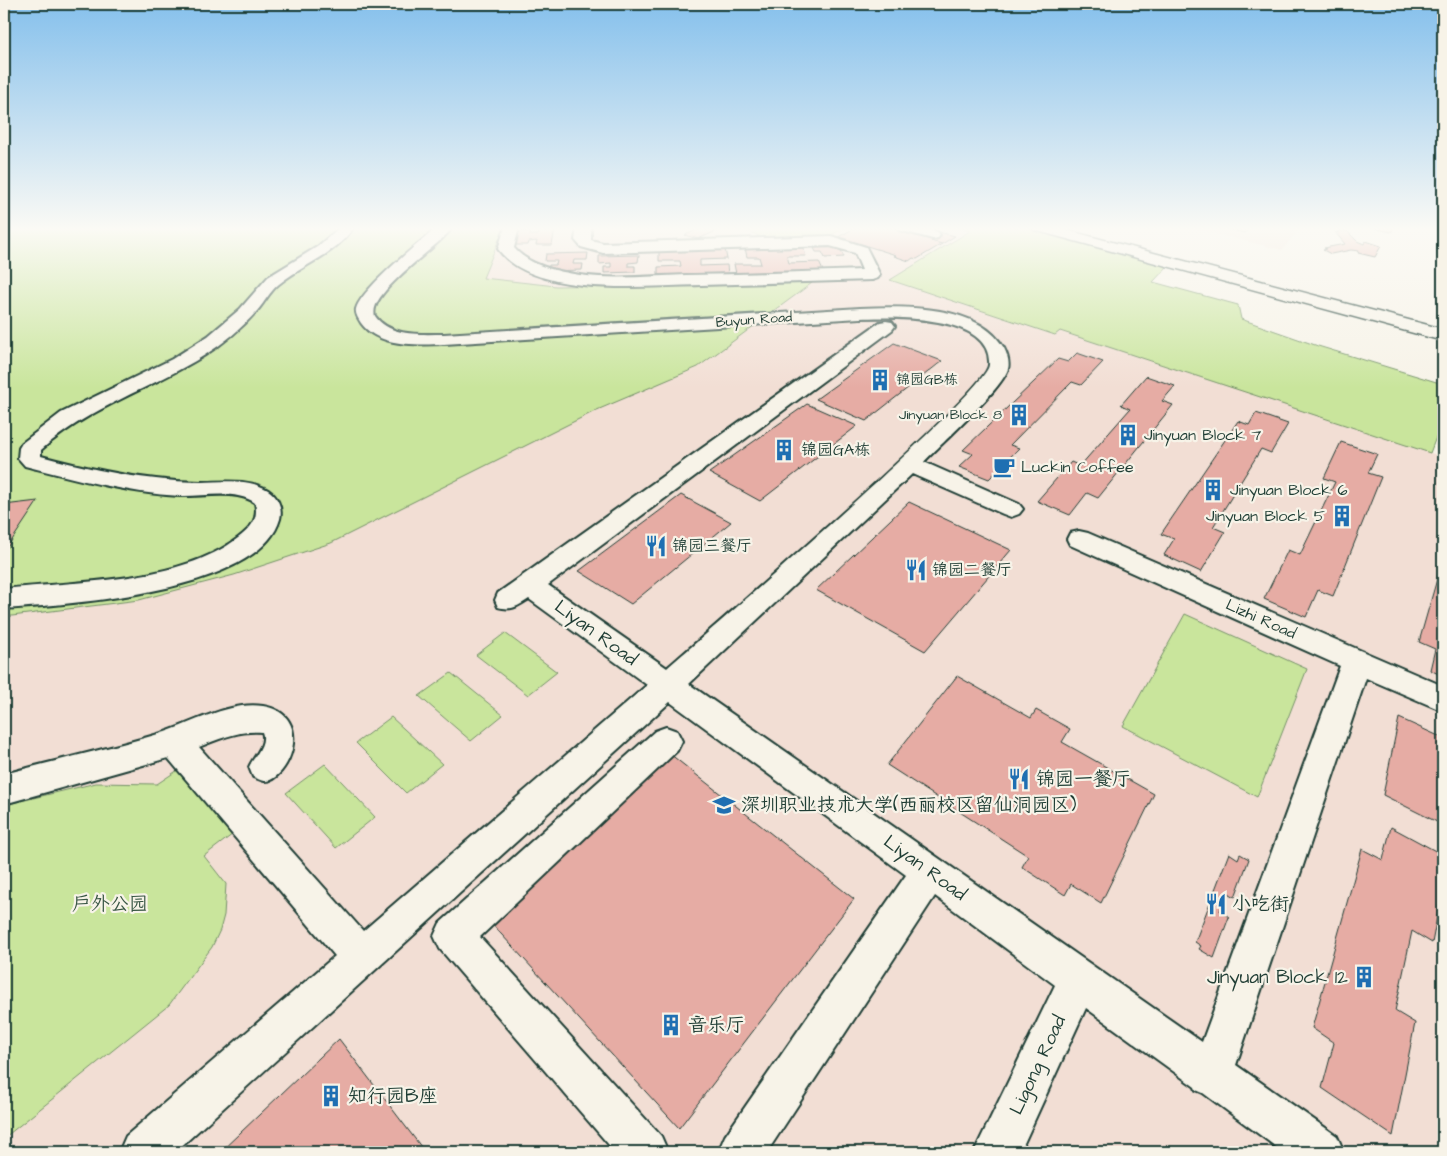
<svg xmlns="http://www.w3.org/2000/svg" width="1447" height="1156" font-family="'Architects Daughter','LXGW WenKai TC',sans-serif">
<rect width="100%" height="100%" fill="#f7f3e8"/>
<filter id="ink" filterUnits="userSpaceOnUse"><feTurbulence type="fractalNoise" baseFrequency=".02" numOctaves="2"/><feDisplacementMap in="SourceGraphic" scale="10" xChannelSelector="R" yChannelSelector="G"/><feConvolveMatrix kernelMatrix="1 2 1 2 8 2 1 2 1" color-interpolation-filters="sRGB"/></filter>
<g filter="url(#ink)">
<g fill="#f2ded4">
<polygon points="4,227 956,227 970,231 890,280 1054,335 1060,331 1443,457 1443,1152 4,1152"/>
<polygon points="1188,227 1301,227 1282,250"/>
</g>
<g fill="#c9e59c" stroke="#749168">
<polygon points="4,227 504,227 483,278 556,286 812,283 698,367 597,410 331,543 234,575 139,600 4,617"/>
<polygon points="753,227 846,227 824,239 764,239 749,231 749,229"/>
<polygon points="956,227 1027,227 1158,262 1167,267 1153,282 1238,305 1241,319 1318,346 1443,384 1443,419 1430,453 1060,331 1055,335 890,280 970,231"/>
<polygon points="1185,614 1307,669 1257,797 1123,726"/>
<polygon points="505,633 557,672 528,695 476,655"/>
<polygon points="451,673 503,715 471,741 419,696"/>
<polygon points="391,717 442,764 406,793 356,743"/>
<polygon points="193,760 245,825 204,856 226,884 224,915 220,930 212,947 169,1005 4,1138 4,805 96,783 157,784"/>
<polygon points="325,764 375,817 336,848 286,793"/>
</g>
<g fill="#e6aca4" stroke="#1f3d34">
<polygon points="703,227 726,227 698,239 685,235"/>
<polygon points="857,227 894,227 935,239 931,241 942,244 917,259 913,258 909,261 894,256 896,255 838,237"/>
<polygon points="1218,227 1251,227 1245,233"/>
<polygon points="1369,227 1395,227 1391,232"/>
<polygon points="555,229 552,245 536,245 537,241 529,242 528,245 514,245 517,232 531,231 530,235 538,235 539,230"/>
<polygon points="1337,231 1347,231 1357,241 1364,244 1366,241 1381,246 1375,257 1358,253 1359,251 1351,250 1331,254 1323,250 1327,249 1324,248 1345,244 1335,232 1339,233"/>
<polygon points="939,232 955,236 942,244 931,241 935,239 930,237"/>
<polygon points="803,247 806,256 787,256 789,263 819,262 823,271 736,274 734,264 761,264 759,257 747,257 745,248"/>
<polygon points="845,247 846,251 841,251 844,257 825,258 822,252 816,252 814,248"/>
<polygon points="725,249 727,259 700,260 700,266 727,265 728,274 658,276 658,267 681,266 680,261 659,261 659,251"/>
<polygon points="588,253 587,260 574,260 573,264 583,264 582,270 548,271 549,265 556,265 557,261 545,261 546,254"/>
<polygon points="639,255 638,262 628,263 628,266 635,266 635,272 604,273 604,267 611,267 611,263 599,264 599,256"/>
<polygon points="894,343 942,361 866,421 816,399"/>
<polygon points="1077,353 1103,362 1081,385 1072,382 1010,445 1019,448 989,479 959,467 973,454 963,450 1058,359 1068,362"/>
<polygon points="1146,376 1175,386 1162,401 1173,405 1098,498 1087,493 1070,515 1037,501 1071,462 1080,466 1130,409 1121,405"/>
<polygon points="807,404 857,426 760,501 709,473"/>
<polygon points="1256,413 1288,424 1271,453 1261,449 1213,527 1225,532 1201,572 1164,555 1174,539 1161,534 1238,421 1249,425"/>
<polygon points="1341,442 1377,454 1368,473 1381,477 1333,596 1318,590 1306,617 1264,599 1288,550 1300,555 1335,482 1324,478"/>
<polygon points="681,495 731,522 631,604 579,571"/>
<polygon points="38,501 4,552 4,505"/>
<polygon points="909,502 1011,550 925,651 816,590"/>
<polygon points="1443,558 1443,676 1430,670 1435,649 1419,642"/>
<polygon points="957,676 1031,718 1036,710 1070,729 1062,742 1154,794 1101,903 1071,884 1065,895 1022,867 1028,856 887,765"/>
<polygon points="1399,718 1443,738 1443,825 1383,795"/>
<polygon points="670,754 854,899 679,1128 490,922"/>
<polygon points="1391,827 1443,855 1443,885 1432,943 1412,931 1395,1011 1415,1023 1393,1136 1322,1088 1334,1043 1312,1028 1362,849 1383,860"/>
<polygon points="1229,853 1238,859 1240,854 1249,859 1235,897 1227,892 1220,911 1229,917 1214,958 1199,949 1201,946 1195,942"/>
<polygon points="339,1039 425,1152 220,1152"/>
</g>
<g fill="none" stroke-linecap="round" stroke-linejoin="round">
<g stroke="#1f3d34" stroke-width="4">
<g id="minor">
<path d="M340,227h14c-19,28 -50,37 -75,57 -9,7 -14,18 -22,27 -15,17 -33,32 -52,44 -54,34 -116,52 -164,95v6c38,10 76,19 115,23 15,2 30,3 45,3 22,0 47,-4 67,8 9,6 15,17 12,29 -21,74 -213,85 -276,90v-20c71,-8 176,-6 234,-51 12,-9 21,-18 17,-35 -19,-14 -52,-6 -75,-7 -53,-3 -104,-17 -155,-30l-7,-8 1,-10 3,-5 39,-30 111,-54 36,-23 32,-27 28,-32 49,-30z"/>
<path d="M438,227h15c-14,20 -86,66 -78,89 15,21 46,18 69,18l416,-26c43,-2 119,-4 144,40 3,6 6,14 4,21 -7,21 -66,74 -84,93l95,42 4,5 -4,5 -8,3 -8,-3 -91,-40 -223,210 513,358 138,-376 -270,-121 -3,-6 3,-6 9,-2 9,2 355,153v25l-77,-33 -130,387 101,71 7,16h-61l-80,-59 -7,-3 -1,-3 -109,-79 -66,144h-46l81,-167 -120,-89 -168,256h-49l7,-16 181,-261 -236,-173 -495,450h-56l7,-16 209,-180 -167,-198 -164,46v-30c53,-14 108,-26 161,-42 30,-10 66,-31 98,-26 54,9 24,77 1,75 -3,0 -7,-3 -11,-4l-4,-10c5,-11 18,-23 13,-35 -23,-2 -43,7 -63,15l164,184 284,-246 -118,-86c-11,7 -17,12 -31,8l-3,-7 3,-7 382,-271 6,-1 6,1 3,4 -3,4 -344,255 119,83c39,-34 321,-278 322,-303 4,-51 -97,-48 -129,-47l-416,26c-27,1 -66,3 -83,-21 -3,-5 -6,-9 -5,-14 5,-20 64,-67 82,-82z"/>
<path d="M505,227h14l-5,21c16,18 42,23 66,27 34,5 71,1 106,0 59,-1 117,-3 176,-5l-7,-17 -25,-7 -227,7 -22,-6 -6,-7 2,-13h14v13l12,3 228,-7 35,11 14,28 -2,3 -6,2c-57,2 -114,3 -171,5 -39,1 -79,4 -118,0 -29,-3 -67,-11 -85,-36z"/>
<polygon points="897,227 919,227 938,232 940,235 938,238 933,239 899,230"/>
<polygon points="666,727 677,731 682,741 677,751 480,937 661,1136 668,1152 615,1152 440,949 434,936 440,923 655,731"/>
</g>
</g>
<g stroke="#1f3d34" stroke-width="3">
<polygon id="major" points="1031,227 1055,227 1443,329 1443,341 1034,230"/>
</g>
<use href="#minor" fill="#f7f3e8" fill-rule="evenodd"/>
<use href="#major" fill="#f7f3e8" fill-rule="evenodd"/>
</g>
</g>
<linearGradient id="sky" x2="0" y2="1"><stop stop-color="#85c0ec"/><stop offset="0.59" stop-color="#fbfaf5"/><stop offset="1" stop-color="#fbfaf5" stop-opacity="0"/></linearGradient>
<rect width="1447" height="388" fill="url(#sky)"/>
<defs>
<g id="building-bare" transform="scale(1.725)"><path d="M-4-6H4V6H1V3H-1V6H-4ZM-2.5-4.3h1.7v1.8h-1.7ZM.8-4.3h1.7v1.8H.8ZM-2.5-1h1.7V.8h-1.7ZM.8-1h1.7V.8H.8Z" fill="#1f6fb2" stroke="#f7f3e8" stroke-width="2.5" paint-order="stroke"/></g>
<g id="cafe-bare" transform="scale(1.725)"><path d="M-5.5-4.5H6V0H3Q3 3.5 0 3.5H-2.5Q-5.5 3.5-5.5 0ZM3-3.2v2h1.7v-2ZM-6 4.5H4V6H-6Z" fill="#1f6fb2" stroke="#f7f3e8" stroke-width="2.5" paint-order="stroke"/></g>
<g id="restaurant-bare" transform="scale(1.725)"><path d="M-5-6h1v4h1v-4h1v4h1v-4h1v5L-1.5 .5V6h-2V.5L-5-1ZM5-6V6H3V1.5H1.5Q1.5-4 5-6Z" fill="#1f6fb2" stroke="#f7f3e8" stroke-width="2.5" paint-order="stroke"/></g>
<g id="university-bare" transform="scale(1.725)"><path d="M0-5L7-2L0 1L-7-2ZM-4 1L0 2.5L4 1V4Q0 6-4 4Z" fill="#1f6fb2" stroke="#f7f3e8" stroke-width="2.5" paint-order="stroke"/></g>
</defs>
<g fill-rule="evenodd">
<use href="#building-bare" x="880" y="380"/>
<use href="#building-bare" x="1019" y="415"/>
<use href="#building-bare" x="1128" y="435"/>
<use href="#building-bare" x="784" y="450"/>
<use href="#cafe-bare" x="1004" y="467"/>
<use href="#building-bare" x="1213" y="490"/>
<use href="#building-bare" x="1342" y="516"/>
<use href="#restaurant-bare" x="656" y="546"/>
<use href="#restaurant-bare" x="916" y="570"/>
<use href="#restaurant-bare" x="1019" y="779"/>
<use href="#university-bare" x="724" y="805"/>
<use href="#restaurant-bare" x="1216" y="904"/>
<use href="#building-bare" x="1364" y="977"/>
<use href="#building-bare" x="671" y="1025"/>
<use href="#building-bare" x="331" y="1096"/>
</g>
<g text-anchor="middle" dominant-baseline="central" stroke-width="4.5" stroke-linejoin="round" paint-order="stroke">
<g font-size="14" fill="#1f3d34" stroke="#f7f3e8">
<text transform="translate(754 320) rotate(-4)">Buyun Road</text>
</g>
<g font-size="14" fill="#1f3d34" stroke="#f7f3e8" text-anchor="start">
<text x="896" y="380">锦园GB栋</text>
<text x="1002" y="415" text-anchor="end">Jinyuan Block 8</text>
</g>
<g font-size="16" fill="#1f3d34" stroke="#f7f3e8" text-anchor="start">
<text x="1144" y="435">Jinyuan Block 7</text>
<text x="801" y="450">锦园GA栋</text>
<text x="1021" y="467">Luckin Coffee</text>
<text x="1230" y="490">Jinyuan Block 6</text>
<text x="1325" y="516" text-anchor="end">Jinyuan Block 5</text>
<text x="672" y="546">锦园三餐厅</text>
<text x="932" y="570">锦园二餐厅</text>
</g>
<g font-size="16" fill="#1f3d34" stroke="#f7f3e8">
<text transform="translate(1261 619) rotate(24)">Lizhi Road</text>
</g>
<g font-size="19" fill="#1f3d34" stroke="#f7f3e8">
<text transform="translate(596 633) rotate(36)">Liyan Road</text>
<text transform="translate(925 868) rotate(36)">Liyan Road</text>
<text transform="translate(1038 1065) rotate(-65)">Ligong Road</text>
</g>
<g font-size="19" fill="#1f3d34" stroke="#f7f3e8" text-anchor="start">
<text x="1036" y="779">锦园一餐厅</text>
<text x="741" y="805">深圳职业技术大学(西丽校区留仙洞园区)</text>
<text x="1232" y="904">小吃街</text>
<text x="1348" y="977" text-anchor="end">Jinyuan Block 12</text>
<text x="688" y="1025">音乐厅</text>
<text x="348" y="1096">知行园B座</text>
</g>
<g font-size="19" fill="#385644" stroke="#f7f3e8">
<text x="110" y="904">户外公园</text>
</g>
</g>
<rect width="1447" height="1156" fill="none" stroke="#f7f3e8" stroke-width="20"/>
<rect x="10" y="10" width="1427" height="1136" fill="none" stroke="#1f3d34" stroke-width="2" filter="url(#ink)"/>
</svg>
